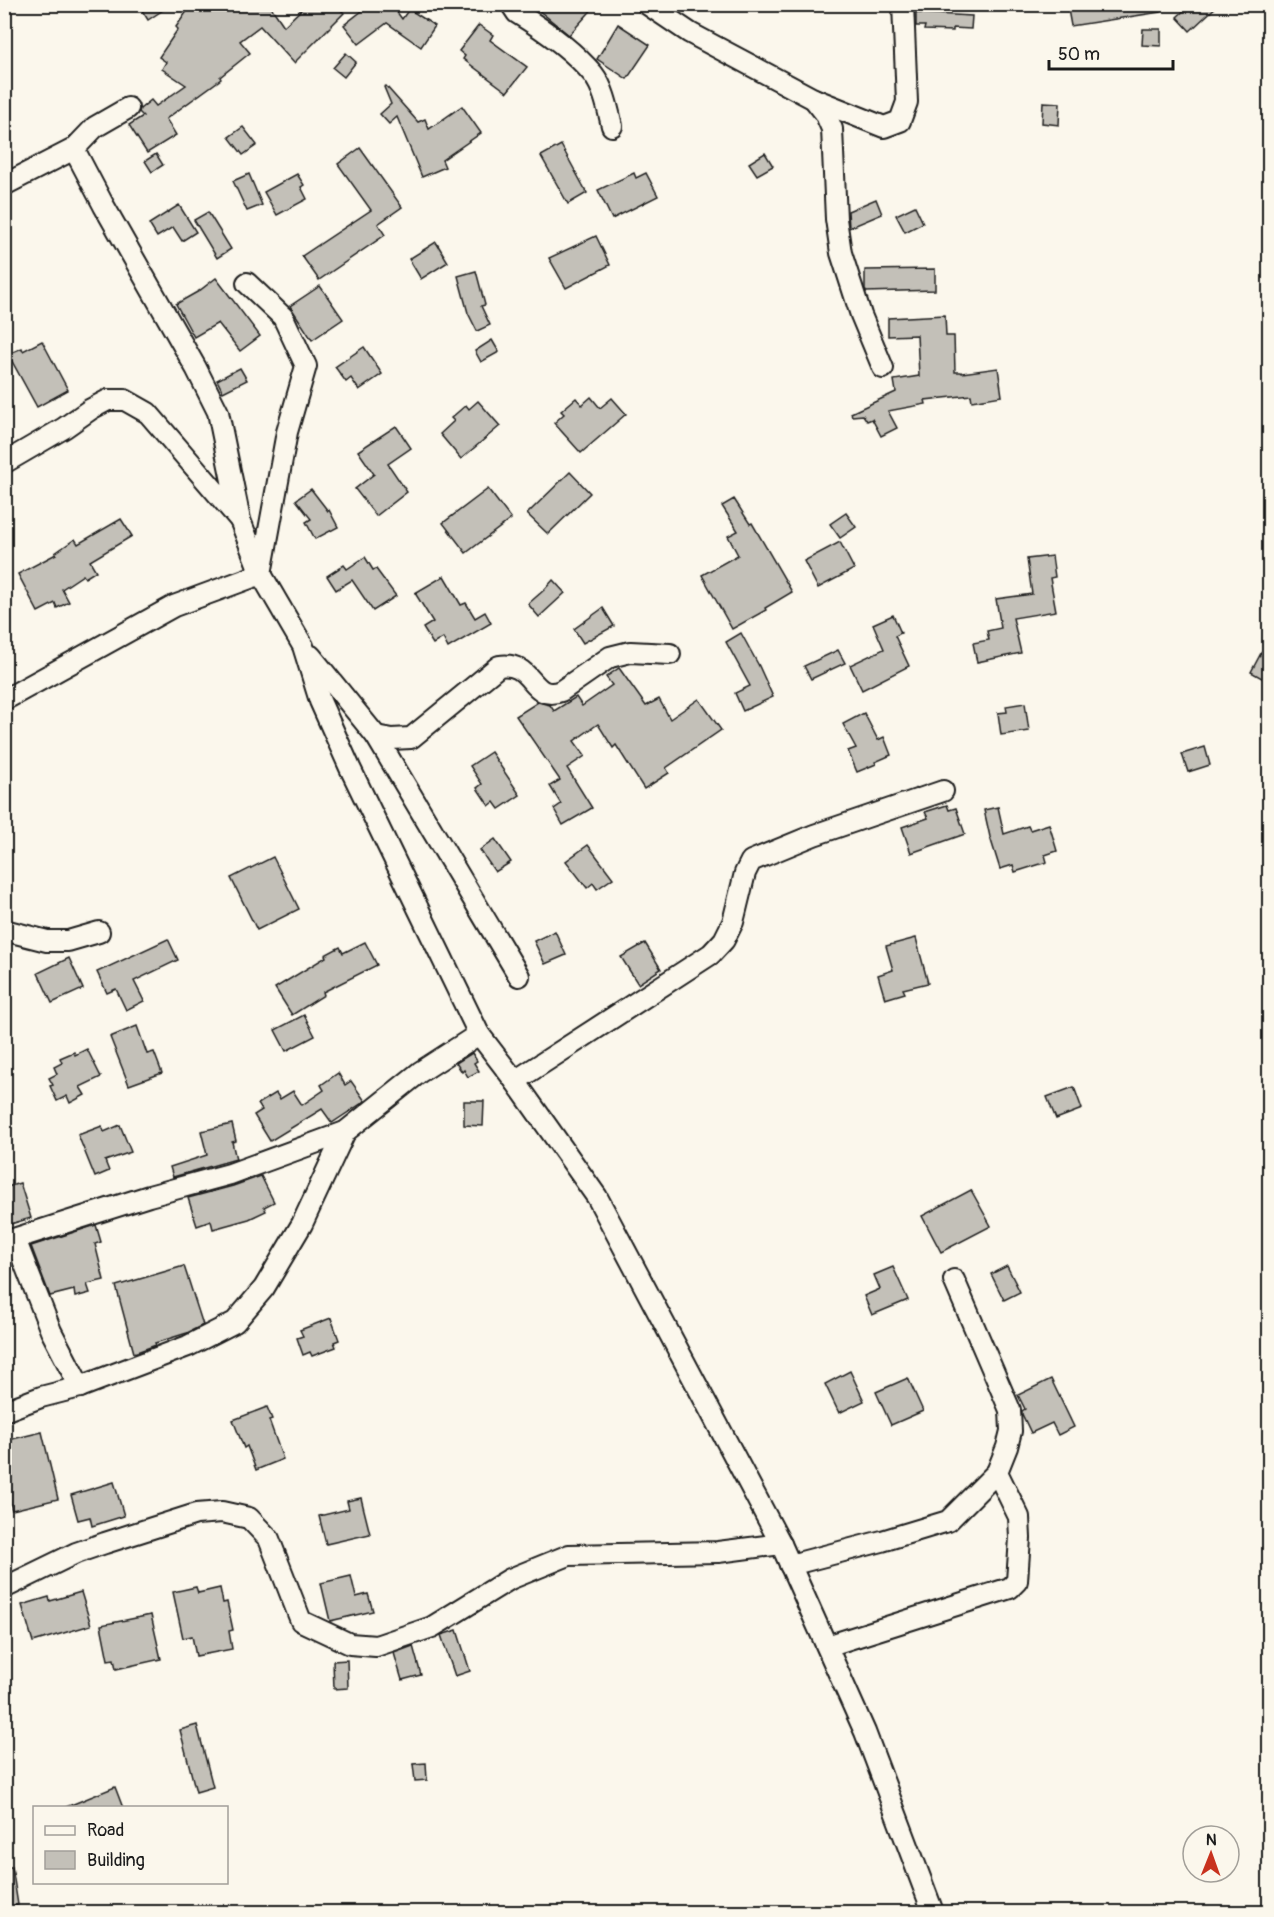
<svg xmlns="http://www.w3.org/2000/svg" width="1274" height="1917" font-family="Pangolin,sans-serif">
<rect width="100%" height="100%" fill="#fbf7ec"/>
<filter id="ink" filterUnits="userSpaceOnUse"><feTurbulence type="fractalNoise" baseFrequency=".0167" numOctaves="2"/><feDisplacementMap in="SourceGraphic" scale="12" xChannelSelector="R" yChannelSelector="G"/><feConvolveMatrix kernelMatrix="1 2 1 2 8 2 1 2 1" color-interpolation-filters="sRGB"/></filter>
<g filter="url(#ink)">
<g fill="#c3c0b8" stroke="#1c1c1c" stroke-width="1.5">
<polygon points="138,4 172,4 148,20"/>
<polygon points="192,4 269,4 284,26 307,4 335,4 344,13 294,63 260,26 240,41 250,53 220,77 221,79 166,119 176,135 147,153 129,125 143,116 139,112 140,109 151,100 156,106 186,85 162,69 166,62 159,57 178,29 176,27"/>
<polygon points="371,4 391,4 402,19 409,9 435,26 421,47 387,23 359,44 344,25"/>
<polygon points="531,4 597,4 569,35"/>
<polygon points="1067,4 1159,4 1160,12 1071,26"/>
<polygon points="1191,4 1219,4 1190,31 1177,17"/>
<polygon points="916,13 972,16 971,29 953,28 953,31 924,30 925,26 916,26"/>
<polygon points="618,24 650,45 627,79 597,59"/>
<polygon points="479,25 493,35 490,40 527,67 507,92 463,59 465,56 459,51"/>
<polygon points="1143,29 1161,29 1161,46 1142,45"/>
<polygon points="346,53 356,62 344,77 333,68"/>
<polygon points="386,86 418,122 425,119 429,129 462,106 481,133 442,160 445,167 422,177 397,117 389,124 380,114 391,104 384,87"/>
<polygon points="1043,102 1060,103 1059,125 1042,123"/>
<polygon points="243,127 257,145 243,155 229,137"/>
<polygon points="561,145 587,193 568,204 541,156"/>
<polygon points="360,148 402,207 378,224 385,235 319,280 302,256 371,210 338,164"/>
<polygon points="765,153 773,166 757,175 749,163"/>
<polygon points="156,154 163,165 152,172 145,161"/>
<polygon points="634,173 636,178 646,173 658,196 612,219 598,190"/>
<polygon points="249,174 262,205 247,211 233,181"/>
<polygon points="297,174 304,185 301,187 307,199 277,215 264,192"/>
<polygon points="876,199 882,214 849,228 848,211"/>
<polygon points="179,205 196,232 182,241 173,227 157,237 149,224"/>
<polygon points="915,206 923,223 905,232 896,215"/>
<polygon points="208,212 231,249 217,258 194,220"/>
<polygon points="596,236 610,265 566,288 549,258"/>
<polygon points="436,242 448,262 421,279 409,259"/>
<polygon points="935,269 935,290 866,292 865,289 865,270"/>
<polygon points="476,271 485,305 481,306 490,325 477,331 468,313 458,276"/>
<polygon points="216,278 260,336 240,351 218,323 194,337 176,304 199,291"/>
<polygon points="320,286 343,319 312,340 290,306"/>
<polygon points="945,315 946,336 954,336 955,372 961,372 962,373 998,368 1002,396 972,401 971,395 925,400 926,404 888,411 897,428 881,436 872,419 867,421 863,415 852,416 851,413 896,392 894,380 919,376 917,335 888,336 888,318"/>
<polygon points="492,340 499,352 481,362 475,351"/>
<polygon points="42,341 68,390 37,407 8,354 22,348 23,351"/>
<polygon points="364,347 382,374 359,390 351,378 346,382 335,367"/>
<polygon points="240,368 247,380 223,392 217,380"/>
<polygon points="591,397 600,408 612,398 626,414 581,453 554,423 564,414 561,411 576,398 582,405"/>
<polygon points="478,401 500,426 461,459 440,434 454,421 451,418 466,405 469,409"/>
<polygon points="396,426 411,448 388,464 407,492 376,516 355,489 374,474 358,451"/>
<polygon points="570,472 590,493 548,534 527,514"/>
<polygon points="311,489 328,511 329,510 338,527 315,539 306,522 311,519 296,500"/>
<polygon points="488,489 511,519 466,553 443,523"/>
<polygon points="734,499 750,524 752,523 792,592 765,608 766,610 732,629 702,575 738,555 728,536 738,531 722,506"/>
<polygon points="846,513 856,527 840,538 830,524"/>
<polygon points="121,519 132,536 90,561 96,571 85,578 83,575 62,589 69,602 57,608 55,603 38,612 18,574 56,554 55,553 75,539 78,544"/>
<polygon points="840,542 854,569 818,588 804,561"/>
<polygon points="1052,556 1055,577 1050,578 1056,611 1013,618 1021,653 977,662 973,643 989,640 987,631 1001,628 996,599 1032,594 1027,559"/>
<polygon points="365,557 373,570 376,569 396,596 373,611 352,580 336,590 327,576 344,565 347,569"/>
<polygon points="444,576 461,605 466,603 475,618 485,612 491,623 448,648 443,638 433,644 423,628 433,622 415,593"/>
<polygon points="553,580 565,593 539,617 528,604 544,590"/>
<polygon points="603,608 614,626 583,643 574,629"/>
<polygon points="893,615 901,633 895,636 909,666 862,690 850,665 884,649 873,624"/>
<polygon points="741,633 759,666 773,697 743,711 735,693 750,686 726,642"/>
<polygon points="1269,638 1269,682 1251,672"/>
<polygon points="838,650 845,663 811,679 804,666"/>
<polygon points="619,668 646,706 659,699 670,719 699,699 721,730 666,768 669,773 644,789 616,745 613,748 598,724 574,741 585,756 567,768 592,808 563,825 554,809 561,804 550,786 560,780 516,716 538,702 550,705 554,711 576,697 582,706 612,685 606,677"/>
<polygon points="1025,703 1029,731 1001,735 998,713 1007,712 1006,706"/>
<polygon points="864,713 878,740 884,737 891,755 875,762 876,764 857,772 848,751 856,748 843,724"/>
<polygon points="1205,747 1210,765 1188,772 1182,754"/>
<polygon points="491,752 520,795 499,809 494,802 489,806 477,788 482,784 470,766"/>
<polygon points="947,805 949,810 956,808 965,834 911,853 902,827 928,818 925,812"/>
<polygon points="998,807 1004,834 1028,826 1030,830 1049,824 1057,851 1045,855 1047,862 1015,872 1013,865 1000,869 990,837 984,810"/>
<polygon points="495,839 511,862 495,872 480,850"/>
<polygon points="588,845 613,878 597,889 593,883 587,888 566,861"/>
<polygon points="273,857 299,909 257,930 231,878"/>
<polygon points="555,931 566,955 545,964 534,941"/>
<polygon points="916,938 928,983 903,989 905,993 885,999 878,975 893,970 886,946"/>
<polygon points="168,939 178,960 134,981 144,1001 126,1010 116,989 107,993 97,972"/>
<polygon points="365,942 377,965 323,992 324,995 292,1015 275,988 326,957 325,955 340,947 343,953"/>
<polygon points="645,943 661,969 638,984 621,957"/>
<polygon points="69,958 83,989 52,1003 38,973"/>
<polygon points="304,1015 315,1036 286,1051 275,1030"/>
<polygon points="137,1026 147,1054 154,1052 162,1073 129,1085 110,1037"/>
<polygon points="87,1049 101,1077 80,1087 85,1095 70,1103 67,1096 57,1101 50,1086 53,1085 49,1078 57,1074 54,1067 62,1063 60,1058 74,1052 75,1055"/>
<polygon points="472,1053 477,1061 474,1063 479,1071 468,1077 464,1070 462,1072 456,1063"/>
<polygon points="338,1073 345,1085 351,1081 365,1101 332,1123 322,1109 270,1141 254,1115 262,1110 258,1104 276,1093 280,1099 293,1091 302,1105 324,1090 321,1085"/>
<polygon points="1074,1087 1082,1109 1056,1119 1047,1097"/>
<polygon points="464,1101 484,1101 483,1126 464,1125"/>
<polygon points="232,1124 236,1141 232,1142 236,1159 173,1177 170,1167 207,1155 201,1131"/>
<polygon points="120,1125 131,1152 105,1161 109,1171 95,1177 78,1135 102,1126 104,1132"/>
<polygon points="261,1176 274,1202 264,1207 266,1211 249,1219 213,1229 211,1221 197,1226 188,1198 233,1186"/>
<polygon points="20,1183 31,1218 4,1226 4,1188"/>
<polygon points="971,1190 991,1226 941,1252 922,1216"/>
<polygon points="96,1225 101,1242 95,1244 104,1280 87,1284 90,1293 75,1297 74,1290 50,1296 31,1246"/>
<polygon points="184,1266 203,1325 187,1333 155,1343 156,1345 134,1353 116,1286"/>
<polygon points="1007,1266 1020,1292 1004,1300 991,1274"/>
<polygon points="893,1267 908,1300 872,1315 864,1296 880,1289 874,1275"/>
<polygon points="331,1318 339,1340 334,1342 336,1347 312,1356 310,1352 303,1355 297,1338 303,1336 300,1330"/>
<polygon points="850,1371 864,1401 839,1413 825,1384"/>
<polygon points="908,1378 923,1411 891,1425 876,1392"/>
<polygon points="1051,1379 1074,1427 1058,1435 1052,1423 1031,1433 1022,1414 1022,1411 1025,1409 1018,1395"/>
<polygon points="267,1407 272,1419 269,1420 283,1459 256,1470 247,1446 244,1448 233,1420"/>
<polygon points="42,1432 58,1499 12,1510 4,1480 4,1441"/>
<polygon points="114,1482 124,1516 92,1526 90,1517 78,1520 71,1495"/>
<polygon points="361,1498 370,1534 326,1544 319,1516 349,1509 347,1501"/>
<polygon points="351,1576 356,1597 368,1594 373,1611 330,1621 321,1583"/>
<polygon points="196,1587 198,1593 220,1588 223,1603 227,1602 233,1630 229,1631 232,1649 196,1656 192,1636 183,1638 173,1592"/>
<polygon points="81,1592 91,1625 33,1642 22,1605 49,1597 50,1601"/>
<polygon points="151,1615 161,1659 116,1669 114,1659 108,1660 101,1625"/>
<polygon points="457,1630 470,1671 455,1676 441,1635"/>
<polygon points="413,1646 421,1675 402,1680 394,1653"/>
<polygon points="347,1660 348,1688 334,1689 333,1661"/>
<polygon points="197,1725 213,1787 196,1792 180,1730"/>
<polygon points="426,1763 427,1780 415,1781 413,1764"/>
<polygon points="115,1787 123,1808 66,1808 66,1807"/>
<polygon points="4,1867 12,1867 18,1905 4,1908"/>
</g>
<g fill="none" stroke-linecap="round" stroke-linejoin="round">
<g stroke="#1c1c1c" stroke-width="24">
<g id="minor">
<path d="M511,4l6,9c26,16 56,37 76,61 11,14 15,35 19,52"/>
<polyline points="647,4 690,33 814,99 825,113 832,129 836,219 841,253 861,315 883,368"/>
<polyline points="814,99 884,127 900,121 907,102 903,4"/>
<polyline points="74,149 104,206 196,368 218,412 240,520 261,574 303,646 320,701 350,768 479,1034 515,1081 597,1197 781,1544 865,1732 933,1912"/>
<polyline points="4,185 74,149 95,127 128,108"/>
<polyline points="247,283 283,317 306,366 287,432 261,574"/>
<polyline points="4,463 64,428 91,409 108,400 125,400 148,413 240,520"/>
<polyline points="311,656 376,736 519,976"/>
<polyline points="4,700 174,606 261,574"/>
<path d="M376,736l15,3 20,-1 88,-72c35,-6 31,37 62,25l49,-34 20,-5 40,2"/>
<polyline points="4,930 47,941 68,941 99,932"/>
<polyline points="515,1081 711,954 724,940 733,922 745,873 751,861 814,835 943,791"/>
<polyline points="15,1239 51,1331 80,1387"/>
<polyline points="4,1242 149,1196 230,1174 345,1132 420,1072 479,1034"/>
<polyline points="4,1411 41,1397 80,1387 188,1346 235,1322 264,1288 302,1224 345,1132"/>
<polyline points="790,1565 882,1541 948,1521 997,1472 1007,1447 1011,1431 1010,1410 954,1280"/>
<polyline points="4,1588 76,1553 105,1543 196,1514 222,1512 249,1518 269,1539 301,1621 350,1644 376,1646 432,1627 510,1579 569,1555 718,1552 781,1544"/>
<polyline points="827,1646 1010,1588 1017,1581 1020,1538 1019,1517 997,1472"/>
</g>
</g>
<use href="#minor" stroke="#fbf7ec" stroke-width="20"/>
</g>
</g>
<rect width="1274" height="1917" fill="none" stroke="#fbf7ec" stroke-width="24"/>
<rect x="12" y="12" width="1250" height="1893" fill="none" stroke="#1c1c1c" stroke-width="2" filter="url(#ink)"/>
<rect x="33" y="1806" width="195" height="78" fill="#fbf7ec" stroke="#a29f99" stroke-width="1.5"/>
<rect x="45" y="1826" width="30" height="9" fill="#fbf7ec" stroke="#a29f99" stroke-width="1.5"/>
<text x="87" y="1836" font-size="18" fill="#1c1c1c">Road</text>
<rect x="45" y="1851" width="30" height="18" fill="#c3c0b8" stroke="#a29f99" stroke-width="1.5"/>
<text x="87" y="1866" font-size="18" fill="#1c1c1c">Building</text>
<g transform="translate(1211 1854) rotate(1)"><circle r="28" fill="#fbf7ec" stroke="#a29f99" stroke-width="1.5"/>
<path d="M0-4.5L10 22L0 15L-10 22Z" fill="#c8321e"/>
<text y="-9" font-size="16" font-weight="bold" text-anchor="middle" fill="#1c1c1c">N</text>
</g>
<path d="M1049 60v9h124v-9" fill="none" stroke="#1c1c1c" stroke-width="3"/>
<text x="1058" y="60" font-size="18" fill="#1c1c1c" stroke="#fbf7ec" stroke-width="4.5" paint-order="stroke">50 m</text>
</svg>
